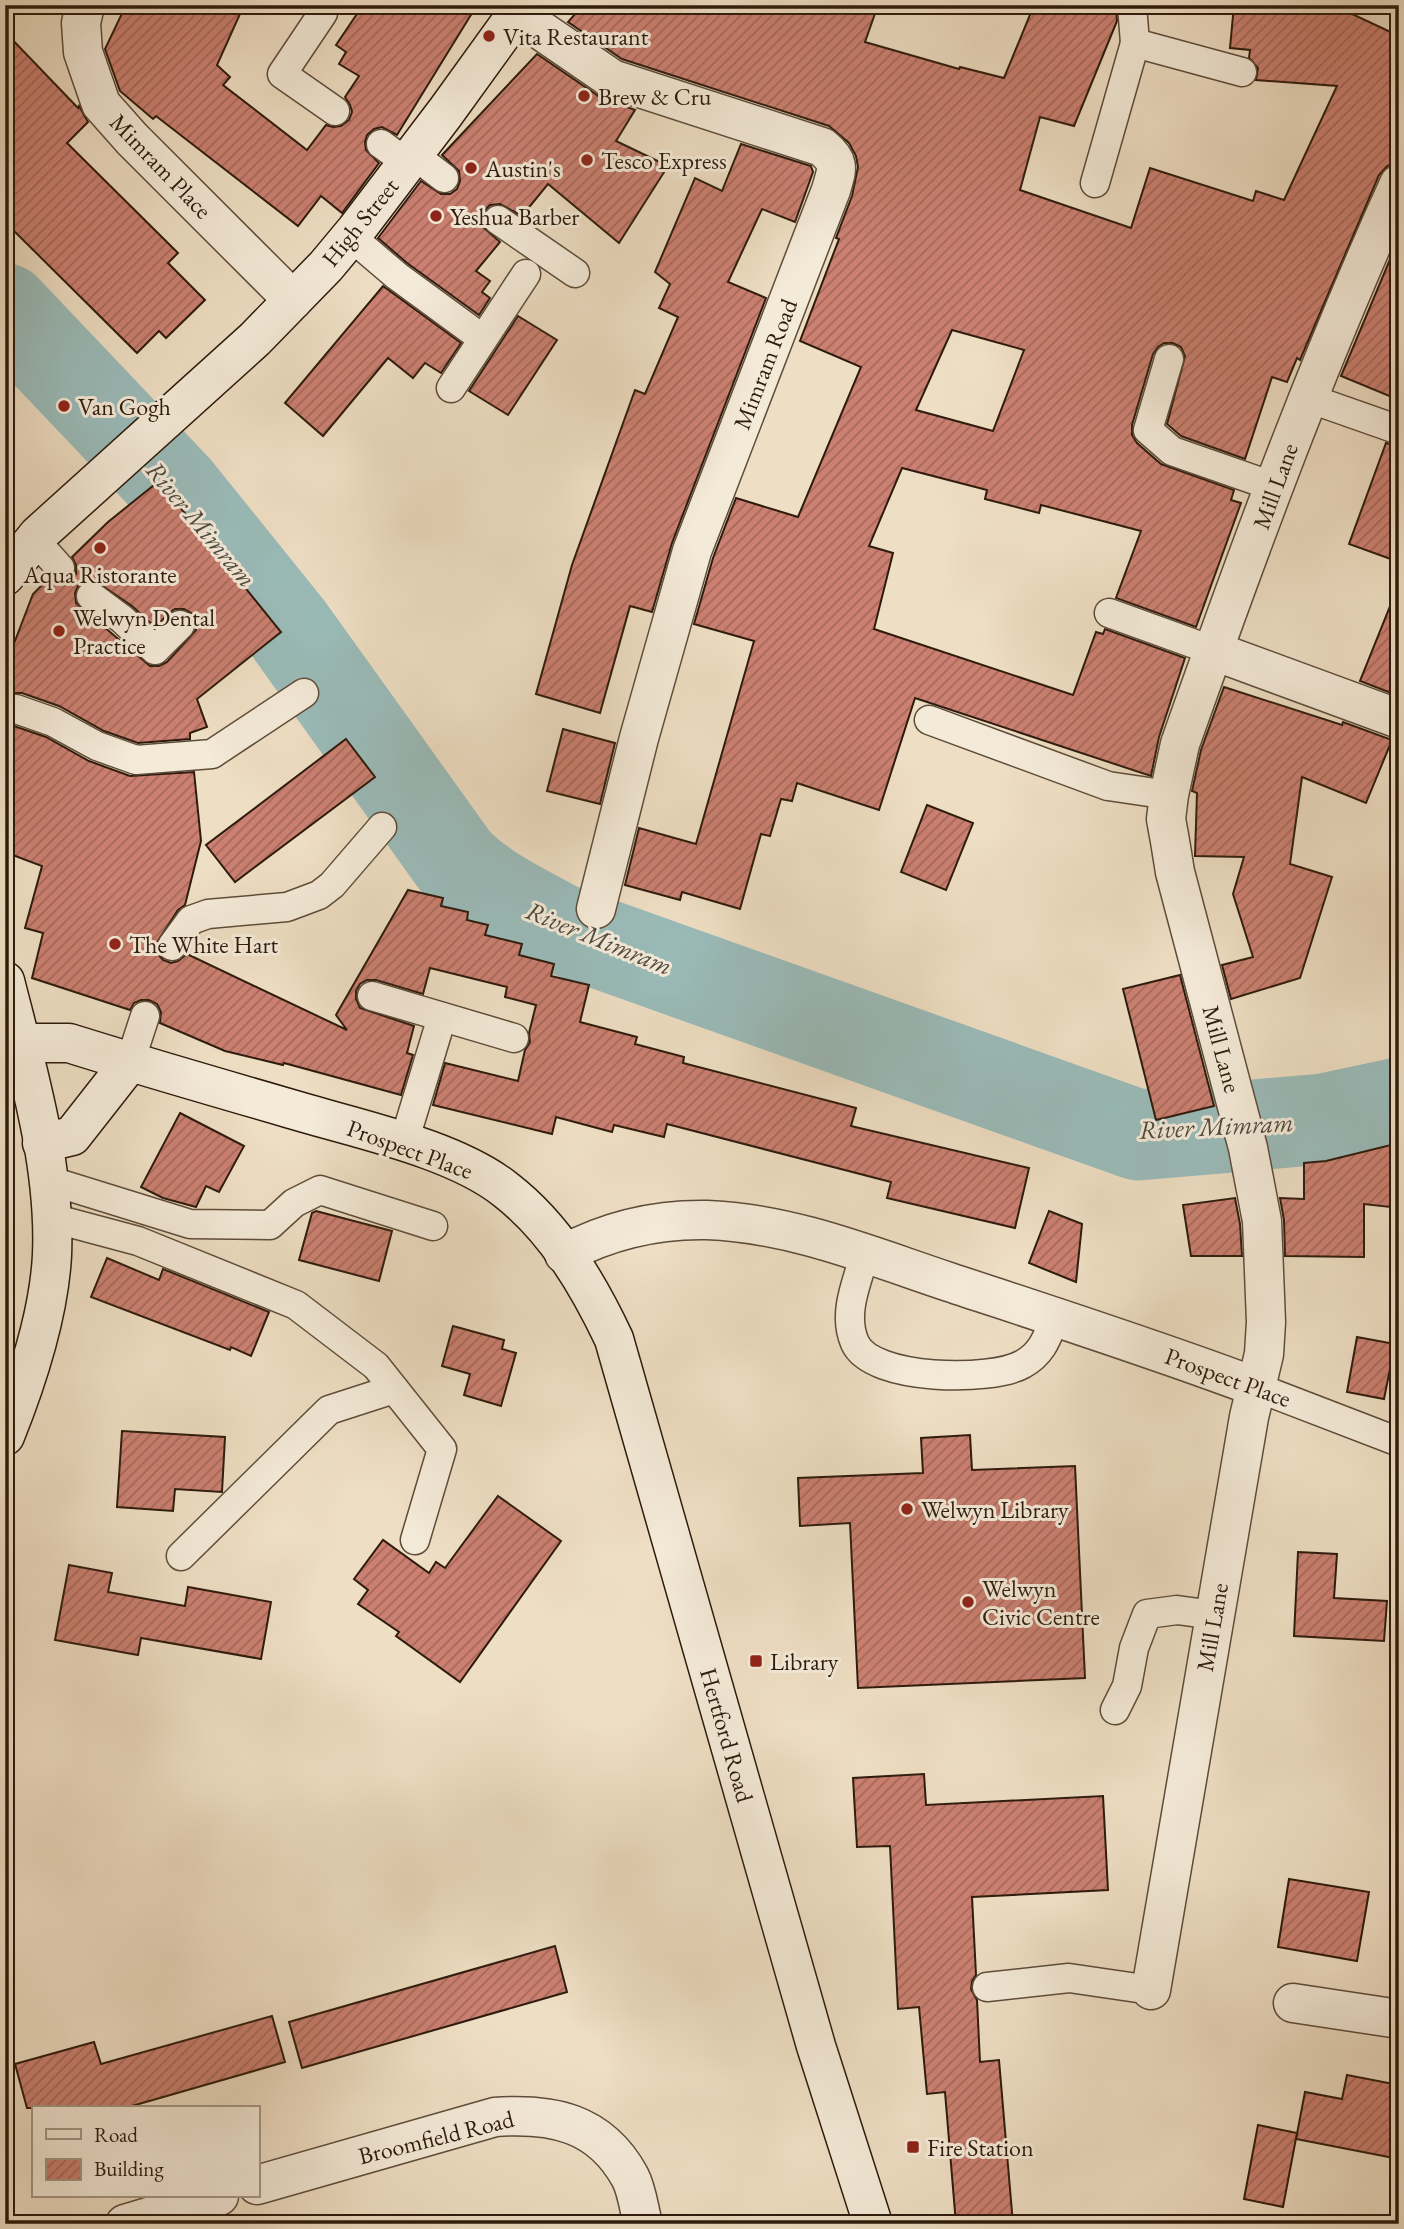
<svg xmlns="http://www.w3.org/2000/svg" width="1404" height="2229" font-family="'EB Garamond',serif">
<defs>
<pattern id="building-hatch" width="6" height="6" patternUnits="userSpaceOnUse" patternTransform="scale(1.75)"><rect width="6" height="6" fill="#cb8071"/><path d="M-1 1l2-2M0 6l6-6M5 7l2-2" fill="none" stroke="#a5685b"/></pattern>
</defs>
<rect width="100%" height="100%" fill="#eedec3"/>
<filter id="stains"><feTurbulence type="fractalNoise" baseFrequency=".00286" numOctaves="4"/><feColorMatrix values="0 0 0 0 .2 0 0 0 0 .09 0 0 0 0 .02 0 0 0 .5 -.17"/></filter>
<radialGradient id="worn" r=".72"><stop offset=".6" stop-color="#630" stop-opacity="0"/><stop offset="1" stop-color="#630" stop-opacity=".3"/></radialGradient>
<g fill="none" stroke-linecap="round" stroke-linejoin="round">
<path stroke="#9abbb9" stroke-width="91" d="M5,309l171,180 112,139 167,233c29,30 67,47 103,67l580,207 186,-16 75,-16"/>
</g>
<g fill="url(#building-hatch)" stroke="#2e1b0d" stroke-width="2" fill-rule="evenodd">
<polygon points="126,5 244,5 217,65 230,77 223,85 307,150 326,125 333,127 341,126 349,120 352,112 350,105 345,97 359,76 339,64 346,52 336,45 363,5 477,5 397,135 382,127 374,129 367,135 365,142 366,150 379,163 342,213 321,196 298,226 156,116 153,119 120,91 105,49"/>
<path d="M583,5h295l-13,37 94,27 1,-2 44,11 30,-73h82l1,16 -43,105 -34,-9 -20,73 111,38 19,-60 103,33 3,-10 28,9 53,-114 -81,-6 2,-12 -9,-10 1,-8 -20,-2 4,-43h99l66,31v126l-12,4 -8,9 -79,185 -3,-2 -10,24 -15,-5 -27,82 -64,-23 -14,-12 18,-68 -4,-9 -8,-4h-9l-6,4 -5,7 -21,71v10l5,8 24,21 73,26 -3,10 10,3 -45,124 -80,-29 25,-67 -100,-26 -2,8 -54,-14 2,-9 -85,-22 -33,78 24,7 -19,76 199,66 23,-63 7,2 2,-5 80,29 -26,79 -8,39 -236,-78 -36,112 -82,-27 -5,18 -11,-2 -11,37 -9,-2 -21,75 -58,-17 -2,8 -55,-15 14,-57 57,16 58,-203 -60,-17 19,-66 23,-60 62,19 63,-150 -61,-26 39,-102 -3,-1 16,-42 6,-29 -2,-11 -7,-13 -20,-17 -207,-67 -54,-37zM952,330l72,20 -31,81 -77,-21z"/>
<polygon points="5,32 78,108 79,106 88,122 67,143 178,253 168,263 205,300 166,338 159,331 137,353 5,222"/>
<polygon points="537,54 600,97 635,110 616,141 668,166 619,243 548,184 522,216 500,204 490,205 485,210 482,218 483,227 500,242 476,271 490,281 482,292 490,298 479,315 407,263 378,238 421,181 441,194 450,194 457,189 460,181 459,171 442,155"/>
<polygon points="741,144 811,166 813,172 795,222 762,209 728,282 766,298 672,543 652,612 630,606 600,713 536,694 572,565 635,390 645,394 678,317 659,308 670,284 655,272 695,178 722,191"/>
<polygon points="1399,238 1399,400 1341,376"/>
<polygon points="383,286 461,343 441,373 425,363 413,378 388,358 323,436 285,403"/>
<polygon points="518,316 557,340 508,415 469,391"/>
<polygon points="1386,443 1399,446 1399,562 1349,544"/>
<path d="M154,485l21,16 106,131 -84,67 10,28 -17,6v6l-52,4 -34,-12 -45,-25 -37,-13h-17v-26l28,-73 15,-15 6,5h9l9,-4 4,-6v-9l-4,-8 36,-35zM94,580l38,26 23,21 14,-14 6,-4h9l7,4 5,7v10l-29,32 -8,4h-9l-74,-63 -1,-10 3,-7 7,-5z"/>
<polygon points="1397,589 1399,590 1399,696 1360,681"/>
<polygon points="1224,687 1342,725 1343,722 1392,740 1366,803 1302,777 1290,864 1332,877 1300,978 1231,999 1222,965 1253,957 1233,894 1244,857 1195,856 1197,793 1192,791 1201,750"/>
<polygon points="5,726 14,726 46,737 89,761 130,776 194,772 201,841 185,905 178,910 156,944 157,953 163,960 171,963 178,961 187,954 347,1030 336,1015 408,890 443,898 441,906 468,912 467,920 488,925 485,935 522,944 519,955 554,964 551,976 589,985 580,1022 637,1037 635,1044 684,1057 683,1063 856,1108 851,1126 1029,1168 1015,1228 887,1198 891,1182 667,1124 664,1137 614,1125 612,1132 556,1117 552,1134 433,1105 445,1063 518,1081 525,1050 530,1042 529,1033 536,1005 505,997 507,987 430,968 423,994 376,980 367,980 360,984 356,991 356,999 360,1008 414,1026 407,1053 413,1055 401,1095 284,1063 283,1065 225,1051 160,1023 161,1012 157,1004 149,1000 141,1000 134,1003 130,1010 32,978 43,933 25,928 42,866 10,854 5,810"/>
<polygon points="563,729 615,743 600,804 547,791"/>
<polygon points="346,739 375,777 235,882 206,845"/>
<polygon points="927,805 973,823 946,890 901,872"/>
<polygon points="1180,975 1214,1106 1156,1120 1123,989"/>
<polygon points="180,1113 244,1146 219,1192 206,1186 196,1207 163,1198 141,1187"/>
<polygon points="1399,1143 1399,1208 1364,1204 1364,1257 1285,1256 1284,1220 1280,1198 1304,1199 1304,1163 1326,1161"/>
<polygon points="1235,1198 1240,1224 1242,1256 1191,1256 1183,1205"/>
<polygon points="316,1211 392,1231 379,1281 299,1260 312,1213"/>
<polygon points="1049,1211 1082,1224 1076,1282 1029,1263"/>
<polygon points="107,1258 159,1280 163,1269 269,1312 251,1356 231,1347 230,1350 91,1297"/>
<polygon points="453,1326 504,1340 502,1349 516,1353 501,1406 464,1395 470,1374 442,1366"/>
<polygon points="1357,1337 1395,1344 1384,1399 1347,1392"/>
<polygon points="122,1431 225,1437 222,1492 175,1489 173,1511 117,1507"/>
<polygon points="970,1435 972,1470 1075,1466 1085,1678 858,1688 850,1523 800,1526 798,1478 923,1473 921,1438"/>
<polygon points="498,1496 561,1541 460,1682 396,1636 399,1632 358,1604 368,1590 354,1579 383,1540 429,1573 436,1562 445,1568"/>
<polygon points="1298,1552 1337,1554 1334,1598 1387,1601 1384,1641 1294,1636"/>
<polygon points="69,1565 112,1573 108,1592 185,1606 188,1587 271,1602 261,1659 141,1638 138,1655 55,1640"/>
<polygon points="924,1774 926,1805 1103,1796 1108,1890 972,1897 976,1975 972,1981 971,1989 977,2000 980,2062 999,2060 1013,2224 956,2224 945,2092 927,2094 919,2007 898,2009 890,1846 857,1847 853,1778"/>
<polygon points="1289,1879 1369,1892 1357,1961 1278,1947"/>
<polygon points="555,1946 567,1992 302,2068 289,2022"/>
<polygon points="272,2016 285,2062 125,2108 27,2108 15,2064 94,2042 101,2064"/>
<polygon points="1347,2075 1399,2085 1399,2159 1296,2139 1305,2092 1342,2099"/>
<polygon points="1258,2125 1297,2133 1283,2207 1244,2199"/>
</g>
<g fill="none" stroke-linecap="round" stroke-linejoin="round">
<g stroke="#5e4c3a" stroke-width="31">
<g id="lane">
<polyline points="1132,5 1135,43 1242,72"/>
<polyline points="323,13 282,74 335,111"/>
<polyline points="381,144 407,163"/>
<polyline points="414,155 444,178"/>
<polyline points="1095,183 1135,43"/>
<polyline points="498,220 575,273"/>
<polyline points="350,236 397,276 483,339"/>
<polyline points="1169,359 1148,430 1172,451 1275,487"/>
<polyline points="451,388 526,274"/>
<polyline points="1308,398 1399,430"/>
<polyline points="34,539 60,568"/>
<polyline points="91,596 122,619 155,650 180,625"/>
<polyline points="1109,613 1214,651"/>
<polyline points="5,710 16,709 53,722 97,746 136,760 212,754 304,693"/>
<polyline points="929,720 1108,786 1169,795"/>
<polyline points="172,946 191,920 208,914 287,907 319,895 332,885 382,827"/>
<polyline points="372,996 514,1038"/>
<polyline points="130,1062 145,1016"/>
<polyline points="404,1142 442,1017"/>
<polyline points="48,1180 190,1224 270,1225 294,1203 320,1190 433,1226"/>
<polyline points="52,1218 138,1241 296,1305 376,1366 442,1449 415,1540"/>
<path d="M865,1254c-8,28 -23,60 -10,89 17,38 137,39 168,21 20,-11 24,-27 33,-48"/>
<polyline points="1256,1387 1399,1442"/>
<polyline points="181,1556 329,1410 394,1389"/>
<polyline points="1115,1710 1127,1686 1134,1648 1147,1614 1177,1610 1214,1615"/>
<polyline points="987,1987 1069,1978 1151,1990"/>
</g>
</g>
<g stroke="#5e4c3a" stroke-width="41">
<g id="street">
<polyline points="85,5 81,23 83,52 101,104 132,139 293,300"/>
<path d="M517,14l95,65 210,68c19,15 15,22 9,43l-139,361 -53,187 -43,171"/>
<polyline points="1214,651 1399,719"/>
<path d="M564,1254c45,-24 92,-35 143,-34 84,3 164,36 242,62 103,34 206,67 307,105"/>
<path d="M1151,1990l98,-573 15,-63 2,-32 -4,-101 -14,-73 -73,-276 -5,-31 -4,-22 3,-24 11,-51c67,-189 136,-378 219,-560"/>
<polyline points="1293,2003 1399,2019"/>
<path d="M257,2185l238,-68c57,-4 105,5 135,60 7,13 9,32 13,47"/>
<polyline points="125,2224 219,2196"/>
</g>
</g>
<g stroke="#2e1b0d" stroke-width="41">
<g id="secondary">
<polyline points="5,576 38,535 255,339 326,266 356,230 445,113 523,5"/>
<path d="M5,981c22,87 51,184 47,274 -3,60 -25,126 -47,181"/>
<path d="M21,1043h48c83,26 167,50 250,74 57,16 141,36 187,73 49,38 82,94 108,149l202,707 57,178"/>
<polyline points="42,1143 72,1136 130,1062"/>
</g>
</g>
<use href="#lane" stroke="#f4ead8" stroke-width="28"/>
<use href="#street" stroke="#f4ead8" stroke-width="38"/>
<use href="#secondary" stroke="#f4ead8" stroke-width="38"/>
</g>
<g fill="#8f2418" stroke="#f4ead8" stroke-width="2.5">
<circle cx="489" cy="36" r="7"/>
<circle cx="584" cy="96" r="7"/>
<circle cx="587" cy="160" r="7"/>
<circle cx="471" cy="168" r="7"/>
<circle cx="436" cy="216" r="7"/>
<circle cx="64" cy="406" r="7"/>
<circle cx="100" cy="548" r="7"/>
<circle cx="59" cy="631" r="7"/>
<circle cx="115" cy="944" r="7"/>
<circle cx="907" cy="1509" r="7"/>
<circle cx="968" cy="1602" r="7"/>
<rect x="749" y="1654" width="14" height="14" rx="3.5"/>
<rect x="906" y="2140" width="14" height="14" rx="3.5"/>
</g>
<g text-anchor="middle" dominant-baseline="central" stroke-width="6" stroke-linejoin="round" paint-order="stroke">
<g font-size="24" fill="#2e1b0d" stroke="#f4ead8" text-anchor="start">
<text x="503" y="36">Vita Restaurant</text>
<text x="598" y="96">Brew &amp; Cru</text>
<text x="601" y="160">Tesco Express</text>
<text x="485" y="168">Austin's</text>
<text x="450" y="216">Yeshua Barber</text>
<text x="78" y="406">Van Gogh</text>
<text x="100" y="574" text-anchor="middle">Aqua Ristorante</text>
<text x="73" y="617">Welwyn Dental<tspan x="73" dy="28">Practice</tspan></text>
<text x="129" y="944">The White Hart</text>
<text x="921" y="1509">Welwyn Library</text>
<text x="982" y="1588">Welwyn<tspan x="982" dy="28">Civic Centre</tspan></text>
<text x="770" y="1661">Library</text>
<text x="927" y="2147">Fire Station</text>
</g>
<g font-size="24" fill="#2e1b0d" stroke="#f4ead8">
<text transform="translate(161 166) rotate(46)">Mimram Place</text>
<text transform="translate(360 222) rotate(-51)">High Street</text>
<text transform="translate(765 364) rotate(-69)">Mimram Road</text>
<text transform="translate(1275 486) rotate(-70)">Mill Lane</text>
<text transform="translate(1222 1049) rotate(75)">Mill Lane</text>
<text transform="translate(410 1149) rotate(20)">Prospect Place</text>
<text transform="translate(1228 1377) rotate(20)">Prospect Place</text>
<text transform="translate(1212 1627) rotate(-80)">Mill Lane</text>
<text transform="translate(727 1735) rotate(74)">Hertford Road</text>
<text transform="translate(436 2137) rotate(-14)">Broomfield Road</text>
</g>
<g font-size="26" font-style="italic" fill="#4e4b41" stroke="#f4ead8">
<text transform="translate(201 524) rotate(50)">River Mimram</text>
<text transform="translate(599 938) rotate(22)">River Mimram</text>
<text transform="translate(1216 1126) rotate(-3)">River Mimram</text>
</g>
</g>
<rect width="1404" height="2229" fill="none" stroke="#eedec3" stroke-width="28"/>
<rect x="7" y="7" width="1390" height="2215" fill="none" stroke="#2e1b0d" stroke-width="3.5"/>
<rect x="14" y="14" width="1376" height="2201" fill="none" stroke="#2e1b0d" stroke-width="2"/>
<rect x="32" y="2106" width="228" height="91" fill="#f4ead8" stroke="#a59787" stroke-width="2"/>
<rect x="46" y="2129" width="35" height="10" fill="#f4ead8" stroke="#a59787" stroke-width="2"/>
<text x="94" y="2142" font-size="21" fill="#2e1b0d">Road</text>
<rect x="46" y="2159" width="35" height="21" fill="url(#building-hatch)" stroke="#a59787" stroke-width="2"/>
<text x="94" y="2176" font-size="21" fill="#2e1b0d">Building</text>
<rect width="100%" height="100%" filter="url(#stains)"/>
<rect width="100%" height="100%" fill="url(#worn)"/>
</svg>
